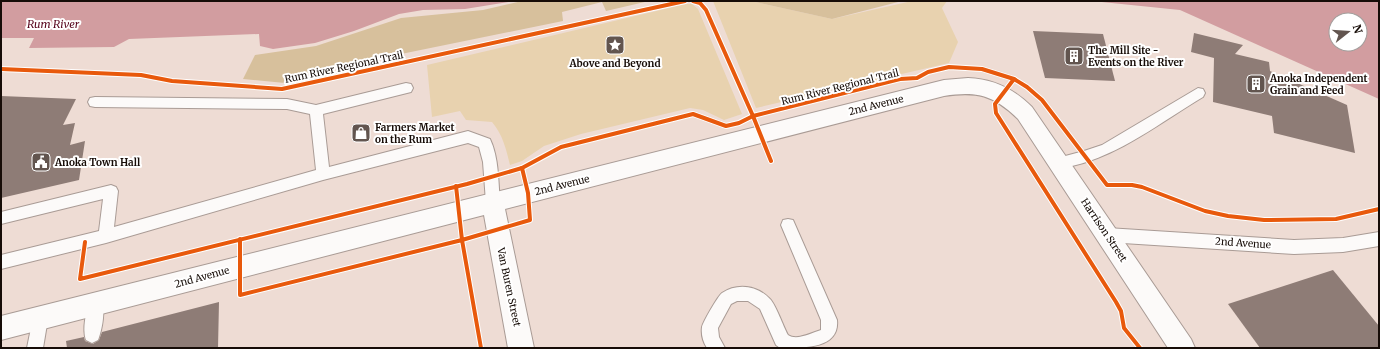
<svg xmlns="http://www.w3.org/2000/svg" width="1380" height="349" font-family="Merriweather,serif">
<rect width="100%" height="100%" fill="#eedcd4"/>
<g fill="#e8d2af">
<polygon points="713,1 751,1 832,19 912,1 947,1 942,8 958,42 949,63 756,108"/>
<path d="M686,4h6l6,5 44,105 -18,6 -21,-10 -13,-2 -109,26 -37,12 -22,15 -12,4c-4,-16 -7,-30 -18,-43l-26,-2 -6,-9 -28,6 -5,-52z"/>
</g>
<g fill="#d7c09c">
<polygon points="522,1 649,1 606,11 602,2 562,12 563,21 308,73 285,83 243,79 255,55 316,46 401,18 483,10"/>
<polygon points="751,1 902,1 832,19"/>
</g>
<g fill="#d29da0" fill-rule="evenodd">
<polygon points="1,1 514,1 465,9 423,10 399,14 354,31 315,43 273,49 260,46 259,34 129,39 114,47 29,48 34,38 1,38"/>
<path d="M1092,1h287v98l-199,-89zM1336,20h24v24h-24z"/>
</g>
<g fill="#8e7c76">
<polygon points="1033,31 1103,34 1115,81 1045,78"/>
<polygon points="1194,33 1243,45 1235,54 1269,62 1270,71 1347,105 1355,153 1274,133 1272,116 1213,102 1214,58 1191,52"/>
<polygon points="1,96 76,99 63,125 75,123 70,145 85,141 79,180 1,198"/>
<polygon points="1333,270 1379,326 1379,348 1260,348 1228,304"/>
<polygon points="219,302 218,348 67,348 66,341 84,337 85,341 93,344 99,340 102,332"/>
</g>
<g fill="none" stroke-linecap="round" stroke-linejoin="round">
<g stroke="#a99b95" stroke-width="2">
<g id="lane">
<path d="M406,83l5,1 2,4 -2,4 -88,22 6,53 139,-36 22,8c9,19 8,42 10,63l-2,4 -5,2 -5,-2 -2,-4 -3,-40 -4,-15 -11,-4 -145,37 -217,63 -105,26v-14l98,-24 4,-32 -102,25v-12l110,-27 5,2 2,4 -4,36 202,-57 -6,-56 -23,-5 -192,-2 -5,-1 -2,-4 2,-4 5,-1 192,2 29,6z"/>
<path d="M1198,88l5,1 2,4 -2,4c-42,25 -83,58 -131,69 -6,1 -12,3 -18,1l-2,-4 2,-4 30,-8 18,-6z"/>
<path d="M788,219l5,1 44,100c3,29 -34,28 -57,28l-4,-3 -16,-36 -12,-8h-11l-6,3 -13,24 1,9 6,11h-18c-4,-6 -6,-14 -5,-21 1,-5 16,-31 20,-34 15,-10 35,-8 48,6 6,6 13,27 18,36 9,6 23,-2 33,-5v-10l-40,-95 2,-5z"/>
<polygon points="1107,228 1294,240 1343,238 1379,232 1379,246 1343,252 1294,254 1107,242 1102,240 1100,235 1102,230"/>
<path d="M96,297l5,2c5,10 1,31 -3,41l-6,3 -6,-3c-4,-10 0,-31 5,-41z"/>
<polygon points="40,311 46,313 48,318 43,348 27,348 34,313"/>
</g>
</g>
<g stroke="#a99b95" stroke-width="2">
<path id="street" d="M968,78c26,1 46,11 64,29l159,232 4,9h-27l-150,-229c-25,-24 -41,-28 -74,-23l-439,113 29,139h-26l-24,-133 -483,125v-24l943,-236z"/>
</g>
<use href="#lane" fill="#fcfaf9" fill-rule="evenodd"/>
<use href="#street" fill="#fcfaf9" fill-rule="evenodd"/>
<g stroke="#fff" stroke-width="6">
<g id="cycleway">
<polyline points="693,1 700,3 706,10 753,116 900,79 917,78 928,72 949,67 982,69 1014,79 1027,87 1042,100 1107,185 1132,185 1142,187 1205,211 1228,216 1264,220 1336,219 1379,209"/>
<polyline points="1,69 141,75 172,81 282,89 685,1"/>
<polyline points="1014,79 995,104 996,113 1116,302 1121,311 1124,328 1140,348"/>
<polyline points="456,186 462,240 530,220 528,193 522,168"/>
<polyline points="240,239 240,295 462,240 481,348"/>
<polyline points="85,242 80,279 467,184 522,168 561,147 693,114 726,126 739,123 753,116 771,161"/>
</g>
</g>
<use href="#cycleway" stroke="#e8590c" stroke-width="4"/>
</g>
<defs>
<g id="sight-square" transform="scale(1)"><rect x="-9" y="-9" width="18" height="18" rx="4" fill="#62554f" stroke="#fff"/><path d="M0-6L1.8-2.2L6-1.7L2.9 1.2L3.7 5.4L0 3.3L-3.7 5.4L-2.9 1.2L-6-1.7L-1.8-2.2Z" fill="#fff"/></g>
<g id="building-square" transform="scale(1)"><rect x="-9" y="-9" width="18" height="18" rx="4" fill="#62554f" stroke="#fff"/><path d="M-4-6H4V6H1V3H-1V6H-4ZM-2.5-4.3h1.7v1.8h-1.7ZM.8-4.3h1.7v1.8H.8ZM-2.5-1h1.7V.8h-1.7ZM.8-1h1.7V.8H.8Z" fill="#fff"/></g>
<g id="shop-square" transform="scale(1)"><rect x="-9" y="-9" width="18" height="18" rx="4" fill="#62554f" stroke="#fff"/><path d="M-5-2.5h2.3a2.7 3.5 0 0 1 5.4 0H5L5.5 6h-11ZM-1.5-2.5h3a1.5 2.3 0 0 0-3 0Z" fill="#fff"/></g>
<g id="civic-square" transform="scale(1)"><rect x="-9" y="-9" width="18" height="18" rx="4" fill="#62554f" stroke="#fff"/><path d="M-.6-6.5H3V-4.5H.6V-3L4-1V1h2V6H-6V1h2V-1L-.6-3ZM-1.2 2.5V6h2.4V2.5Z" fill="#fff"/></g>
</defs>
<g fill-rule="evenodd">
<use href="#sight-square" x="615" y="45"/>
<use href="#building-square" x="1074" y="56"/>
<use href="#building-square" x="1256" y="84"/>
<use href="#shop-square" x="361" y="133"/>
<use href="#civic-square" x="41" y="162"/>
</g>
<g text-anchor="middle" dominant-baseline="central" stroke-width="4" stroke-linejoin="round" paint-order="stroke">
<g font-size="10" font-weight="bold" fill="#160c07" stroke="#fff" text-anchor="start">
<text x="1088" y="50">The Mill Site -<tspan x="1088" dy="12">Events on the River</tspan></text>
<text x="615" y="63" text-anchor="middle">Above and Beyond</text>
<text x="1270" y="78">Anoka Independent<tspan x="1270" dy="12">Grain and Feed</tspan></text>
<text x="375" y="127">Farmers Market<tspan x="375" dy="12">on the Rum</tspan></text>
<text x="55" y="162">Anoka Town Hall</text>
</g>
<g font-size="10" fill="#160c07" stroke="#fff">
<text transform="translate(344 67) rotate(-12)">Rum River Regional Trail</text>
<text transform="translate(840 87) rotate(-14)">Rum River Regional Trail</text>
<text transform="translate(876 105) rotate(-14)">2nd Avenue</text>
<text transform="translate(562 185) rotate(-14)">2nd Avenue</text>
<text transform="translate(1104 230) rotate(56)">Harrison Street</text>
<text transform="translate(1243 243) rotate(4)">2nd Avenue</text>
<text transform="translate(202 277) rotate(-15)">2nd Avenue</text>
<text transform="translate(509 287) rotate(78)">Van Buren Street</text>
</g>
<g font-size="11" font-style="italic" fill="#550019" stroke="#fff">
<text x="53" y="24">Rum River</text>
</g>
</g>
<rect width="1380" height="349" fill="none" stroke="#160c07" stroke-width="4"/>
<g transform="translate(1348 32) rotate(73)"><circle r="19" fill="#ffffff" stroke="#a29e9c"/>
<path d="M0-3L7 15L0 10L-7 15Z" fill="#62554f"/>
<text y="-6" font-size="11" font-weight="bold" text-anchor="middle" fill="#160c07">N</text>
</g>
</svg>
